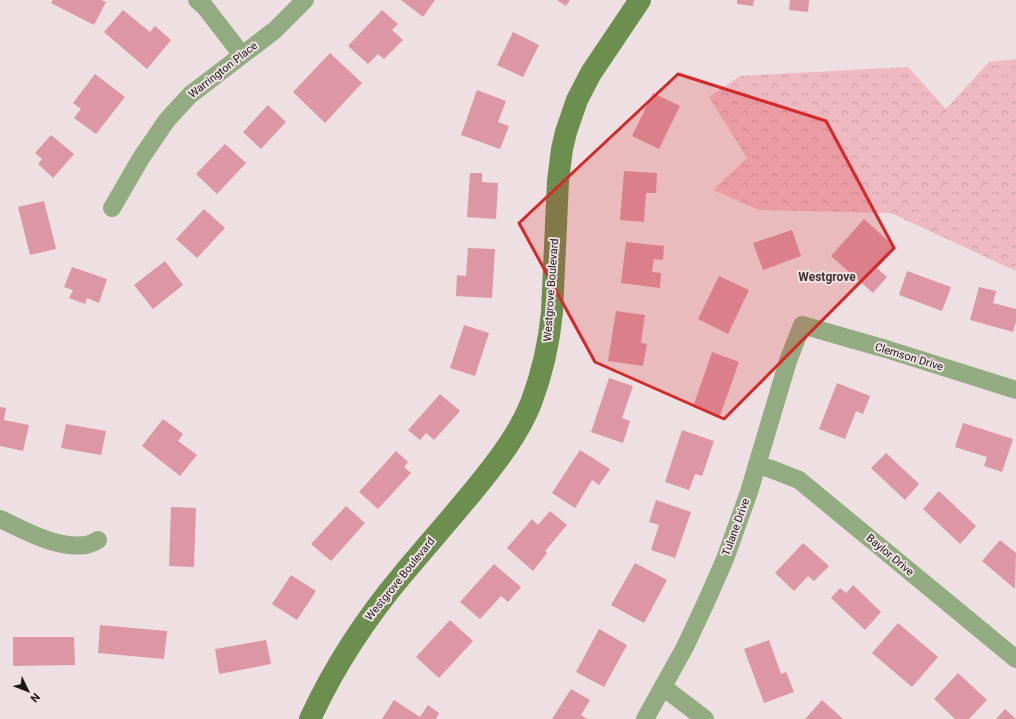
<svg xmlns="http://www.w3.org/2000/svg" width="1016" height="719" font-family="Roboto,sans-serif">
<defs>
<pattern id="forest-crowns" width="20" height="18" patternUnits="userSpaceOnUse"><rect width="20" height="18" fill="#efb9c1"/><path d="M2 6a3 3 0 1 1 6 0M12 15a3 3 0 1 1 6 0" fill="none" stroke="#cc9ea5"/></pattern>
</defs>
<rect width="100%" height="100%" fill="#eee0e2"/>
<polygon fill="url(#forest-crowns)" points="1016,59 1016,270 1009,268 891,213 759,210 713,190 747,158 709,97 740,76 908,67 946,109 989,62"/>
<g fill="#dd96a3">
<polygon points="53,0 101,0 106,2 94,25 51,3"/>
<polygon points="401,0 435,0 423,17"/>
<polygon points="557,0 570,0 566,6"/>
<polygon points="737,0 754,0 753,6 737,4"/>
<polygon points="790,0 809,0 808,12 789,10"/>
<polygon points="123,10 150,32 155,26 171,40 147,69 104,32"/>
<polygon points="382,10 398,24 392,30 403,40 384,59 378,54 368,64 348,46"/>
<polygon points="513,32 539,45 523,77 497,65"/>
<polygon points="330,53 362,83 325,123 293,92"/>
<polygon points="95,74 125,97 96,134 74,118 81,109 73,103"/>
<polygon points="477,90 506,101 498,122 509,126 500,149 461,135"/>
<polygon points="653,93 680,106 659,149 632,136"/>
<polygon points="268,105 286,122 261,149 243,132"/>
<polygon points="51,135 74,154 53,178 38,164 42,159 35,153"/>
<polygon points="225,144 246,163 217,194 196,174"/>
<polygon points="624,171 657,173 656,193 646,193 644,222 620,220"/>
<polygon points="470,173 482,173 482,182 498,183 496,219 467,217"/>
<polygon points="44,201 56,249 30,255 18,207"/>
<polygon points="204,209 225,228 197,258 176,239"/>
<polygon points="864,219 896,248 877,268 887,277 873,293 831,256"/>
<polygon points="792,230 801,256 763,270 753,243"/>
<polygon points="626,242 664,246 663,260 654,259 652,272 661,273 660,288 621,283"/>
<polygon points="468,248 495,249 492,298 456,296 457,275 466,276"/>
<polygon points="165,261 183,285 153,309 134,285"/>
<polygon points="72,267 107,279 99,303 87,298 85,304 69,298 73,290 64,287"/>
<polygon points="907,271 951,287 942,311 899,295"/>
<polygon points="719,276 749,290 728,334 698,319"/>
<polygon points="979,287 996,291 993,303 1016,309 1016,322 1013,332 970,320"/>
<polygon points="616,311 645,315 641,343 647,344 643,366 608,361"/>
<polygon points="464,325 489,333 475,376 450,368"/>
<polygon points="712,352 739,362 720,416 693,407"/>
<polygon points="609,378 633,386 622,418 630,421 623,443 591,432"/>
<polygon points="837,383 870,396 863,414 856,411 845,439 819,429"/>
<polygon points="440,394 460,411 434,440 426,433 420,440 408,430"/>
<polygon points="0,407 6,408 4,420 29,425 23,451 0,446"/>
<polygon points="163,419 183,434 178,441 197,455 180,476 142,446"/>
<polygon points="963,423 1013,439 1002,472 984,466 987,457 955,447"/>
<polygon points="66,424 106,431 101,455 61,448"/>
<polygon points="682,430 714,441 702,476 695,474 689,490 665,482"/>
<polygon points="580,450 610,469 599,485 592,480 575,508 552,493"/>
<polygon points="396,451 408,462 404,467 411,473 378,509 359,492"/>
<polygon points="886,453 919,484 905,500 871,468"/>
<polygon points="939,491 976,526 960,544 923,509"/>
<polygon points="656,500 691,512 675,558 651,550 659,525 649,522"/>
<polygon points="346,506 365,523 331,561 311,544"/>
<polygon points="171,507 196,508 194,567 169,566"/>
<polygon points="550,511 567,525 545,551 547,553 533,571 507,548 532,519 538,525"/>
<polygon points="1000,540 1016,553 1015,589 982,561"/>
<polygon points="803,543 829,566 814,581 808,576 794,591 775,573"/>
<polygon points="635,563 667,580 644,623 611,605"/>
<polygon points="494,564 521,587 508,602 501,596 480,619 460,602"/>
<polygon points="291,575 316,591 297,620 272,604"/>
<polygon points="853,585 881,612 865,630 831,598 840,588 846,593"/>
<polygon points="450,620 473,641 439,678 416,657"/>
<polygon points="898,623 938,657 912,687 872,653"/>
<polygon points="100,625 167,631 164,659 98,653"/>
<polygon points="599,629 627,645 604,687 576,672"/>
<polygon points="13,637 74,637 75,665 13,666"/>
<polygon points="266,640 271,664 219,674 215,649"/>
<polygon points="769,640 781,674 786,672 794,692 764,703 744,649"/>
<polygon points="958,673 987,700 969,719 955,719 934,699"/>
<polygon points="571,689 590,700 581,715 587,719 552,719"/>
<polygon points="394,700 420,717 428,705 439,713 436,719 382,719"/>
<polygon points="822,700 843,719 805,719"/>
<polygon points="1005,709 1016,719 996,719"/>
</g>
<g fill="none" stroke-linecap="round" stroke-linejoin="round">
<g stroke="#93ab80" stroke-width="18">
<polyline points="197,0 205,7 242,55"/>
<polyline points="112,208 141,158 167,120 190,95 275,30 305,0"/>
<polyline points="757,465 771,469 799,480 1016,659"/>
<path d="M0,519c26,12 56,30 86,26 4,-1 9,-3 12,-5"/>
<polyline points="663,687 705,719"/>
<polyline points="645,719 685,647 707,600 725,559 749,492 788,361 802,325 886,349 1016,390"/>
</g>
<path stroke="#6c8e4e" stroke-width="22" d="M310,719c24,-52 56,-101 93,-145 25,-30 51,-59 76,-90 20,-25 40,-51 52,-81 11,-29 18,-59 21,-91l6,-131 4,-32 4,-17 11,-32 14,-27 49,-73"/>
</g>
<path fill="#d62828" fill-opacity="0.2" stroke="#d62828" stroke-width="3" stroke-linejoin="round" d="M678,74l148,47 68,127 -170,171 -129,-57 -76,-139z"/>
<g text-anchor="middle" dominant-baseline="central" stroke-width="4" stroke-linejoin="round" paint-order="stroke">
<g font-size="11" fill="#1c1818" stroke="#eee0e2">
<text transform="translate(223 70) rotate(-38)">Warrington Place</text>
<text transform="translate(551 290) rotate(-86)">Westgrove Boulevard</text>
<text transform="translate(909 357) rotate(17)">Clemson Drive</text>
<text transform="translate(736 527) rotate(-70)">Tulane Drive</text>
<text transform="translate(890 555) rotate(40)">Baylor Drive</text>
<text transform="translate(400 579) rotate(-51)">Westgrove Boulevard</text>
</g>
<g font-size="12" font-weight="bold" fill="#403537" stroke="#eee0e2">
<text x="827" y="277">Westgrove</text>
</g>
</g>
<g transform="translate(28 691) rotate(133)" stroke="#eee0e2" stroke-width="3" paint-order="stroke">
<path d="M0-3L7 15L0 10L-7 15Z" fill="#1c1818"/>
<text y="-6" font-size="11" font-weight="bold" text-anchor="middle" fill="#1c1818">N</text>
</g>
</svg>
